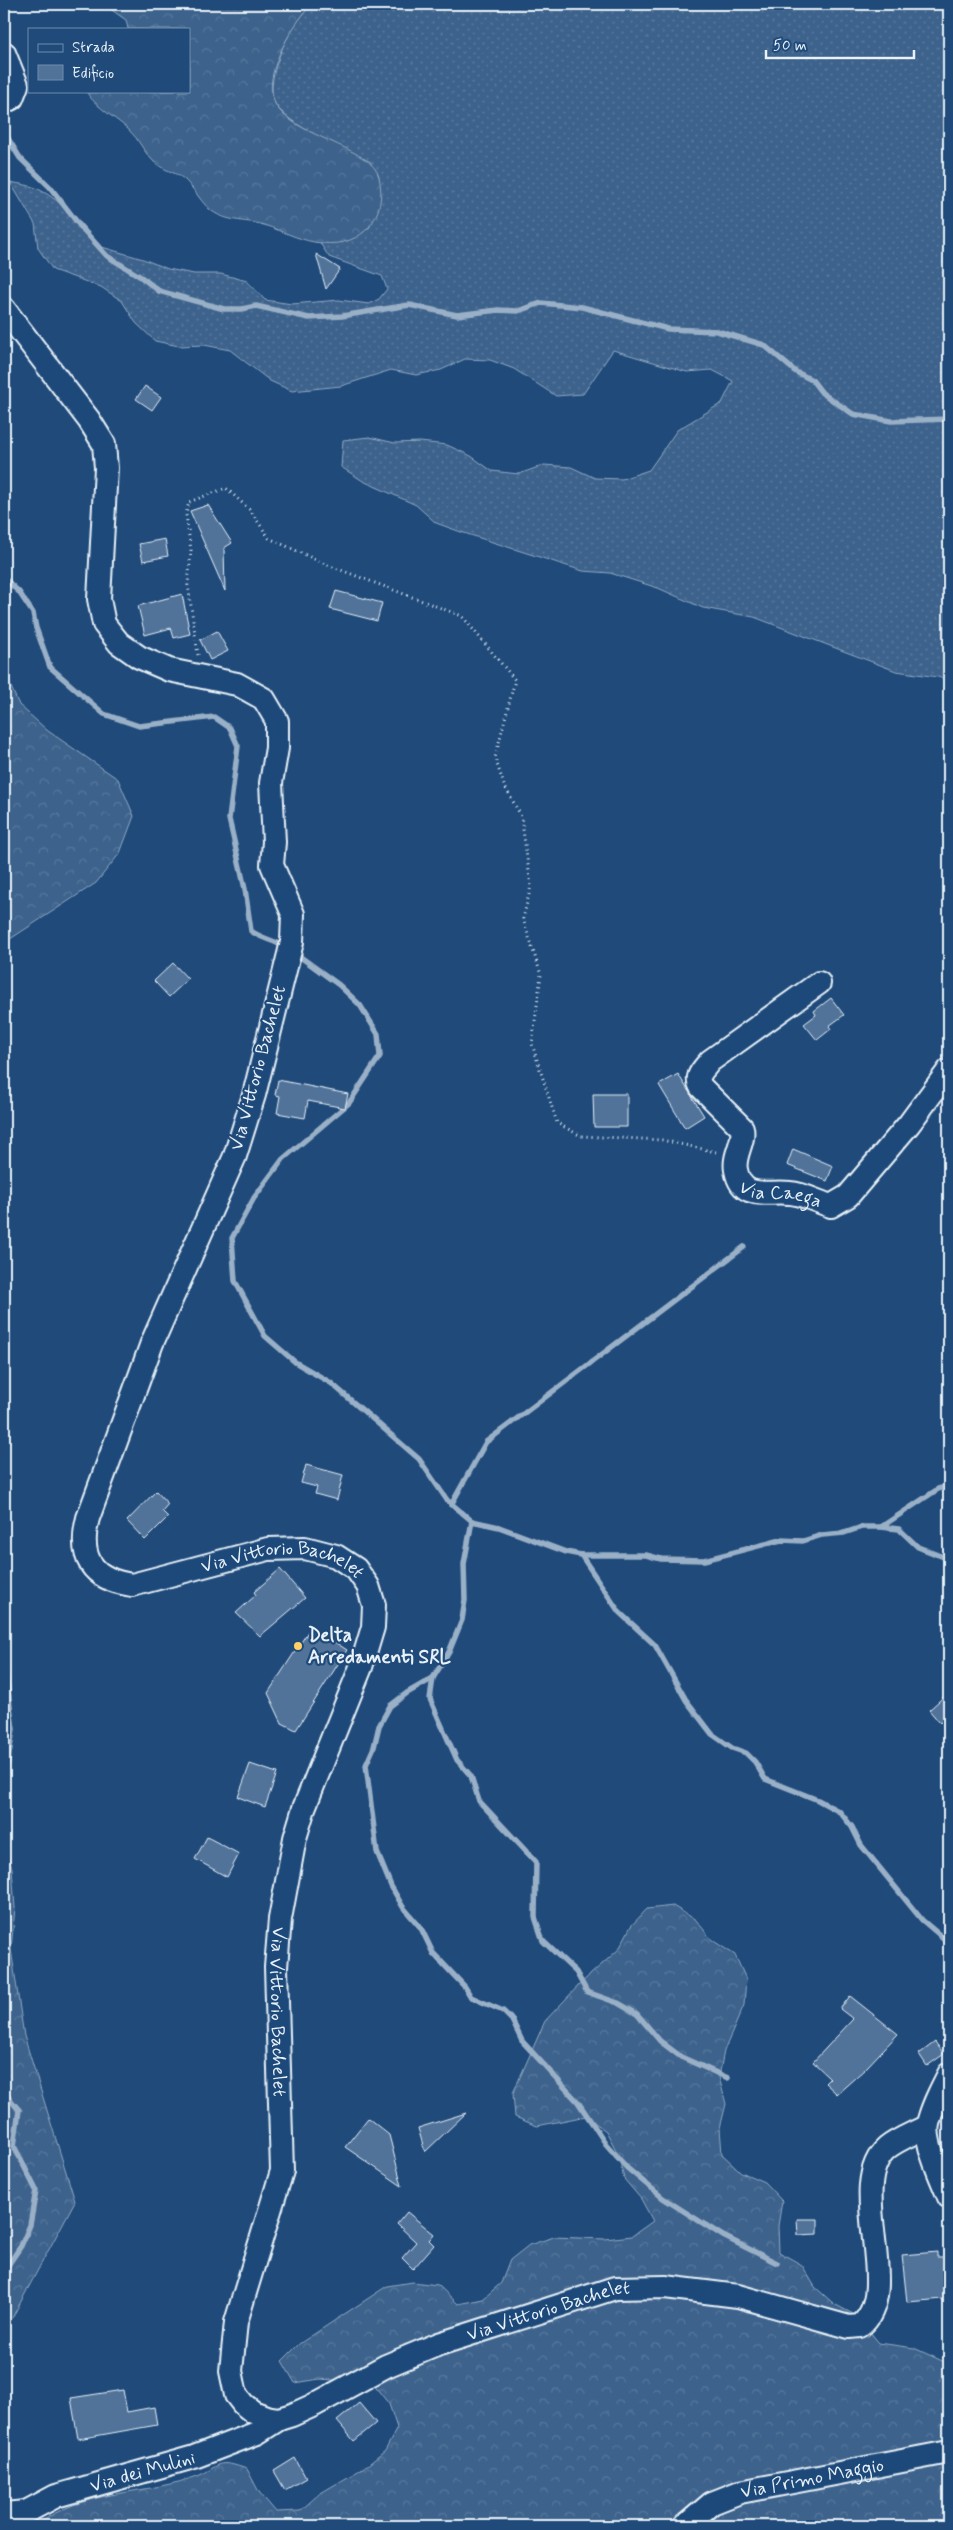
<svg xmlns="http://www.w3.org/2000/svg" width="953" height="2530" font-family="Mynerve,sans-serif">
<defs>
<pattern id="grass-dots" width="8" height="8" patternUnits="userSpaceOnUse" patternTransform="scale(1.25)"><rect width="8" height="8" fill="#3c628c"/><path d="M2 2h.1M6 6h.1" fill="none" stroke="#58799d" stroke-width="1.8" stroke-linecap="round"/></pattern>
<pattern id="forest-crowns" width="20" height="18" patternUnits="userSpaceOnUse" patternTransform="scale(1.25)"><rect width="20" height="18" fill="#3c628c"/><path d="M2 6a3 3 0 1 1 6 0M12 15a3 3 0 1 1 6 0" fill="none" stroke="#58799d"/></pattern>
</defs>
<rect width="100%" height="100%" fill="#1f4a7a"/>
<filter id="ink" filterUnits="userSpaceOnUse"><feTurbulence type="fractalNoise" baseFrequency=".02" numOctaves="2"/><feDisplacementMap in="SourceGraphic" scale="10" xChannelSelector="R" yChannelSelector="G"/><feConvolveMatrix kernelMatrix="1 2 1 2 8 2 1 2 1" color-interpolation-filters="sRGB"/></filter>
<g filter="url(#ink)">
<path fill="url(#grass-dots)" stroke="#92aac2" d="M312,4h637v677l-11,-4 -42,-6 -142,-54 -51,-9 -45,-20 -48,-15 -27,-2 -122,-39 -25,-9 -20,-18 -53,-24 -22,-14 2,-27 26,-3 26,6 25,-1 27,3 24,11 21,15 27,3 25,-9 27,2 24,11 27,1 27,-9 28,-40 45,-27 11,-22 -21,-11 -25,2 -74,-22 -30,44 -27,2 -42,-27 -24,-9 -25,-1 -24,11 -25,5 -25,-5 -50,16 -49,5 -22,-10 -40,-31 -26,-5 -25,1 -24,-5 -19,-18 -14,-22 -21,-14 -48,-17 -15,-22 -3,-24 -25,-42c9,2 21,3 30,8 24,12 40,34 55,55l48,14 25,10 26,5h27l26,7 18,19 27,4 47,-4 30,4 10,-5 8,-10 -5,-13 -53,-19 -9,-14 27,-2 23,-14 1,-65c-22,-11 -90,-39 -97,-61 -4,-12 -1,-26 3,-38 7,-23 19,-42 35,-59z"/>
<g fill="url(#forest-crowns)" stroke="#92aac2">
<path d="M103,4h209c-19,20 -50,69 -38,98 15,34 99,45 105,75 9,39 -16,71 -57,66 -19,-1 -39,-12 -58,-18 -20,-6 -39,-2 -56,-17 -9,-9 -15,-21 -24,-29 -9,-7 -21,-9 -30,-17 -10,-9 -15,-23 -25,-32 -14,-13 -31,-21 -42,-37l102,-2v-62h-61l-2,-9z"/>
<polygon points="4,671 19,705 48,731 118,779 134,816 120,853 96,883 4,943"/>
<polygon points="4,1843 12,1868 15,1908 11,1949 24,2036 75,2201 4,2333"/>
<path d="M673,1906l23,14 16,20 23,15 11,24 -2,26 -20,46 -5,26 7,27 -6,24 2,26 19,18 23,10 18,19 -4,25 1,26 23,13 13,22 19,17 23,12 22,27 35,5 35,16v162h-913c46,-38 111,-30 164,-51 8,-3 14,-9 21,-11 7,-2 19,3 26,5l12,23 17,20 24,-1 19,-17 46,-27 20,-16 12,-23 -8,-24 -17,-21 -52,-4 -25,4 -13,-22 17,-17 88,-58 25,-4 26,3 20,19 25,-5 18,-16 9,-23 19,-15 25,-8 51,2 27,-3 21,-15 -12,-22 -17,-20 -6,-25 -12,-23 -20,-15 -49,10 -22,-9 -2,-24 32,-72 36,-38 38,-34 12,-23 16,-17z"/>
</g>
<g fill="none" stroke-linecap="round" stroke-linejoin="round">
<g stroke="#9ab0c7" stroke-width="5.5">
<polyline points="4,132 20,158 50,187 80,226 107,256 141,277 159,291 224,309 242,309 256,306 309,318 342,316 409,305 457,315 498,310 518,311 541,303 582,307 668,329 717,331 764,345 796,372 812,380 822,393 853,414 891,421 949,419"/>
<path d="M4,578l15,14 14,21 3,15 14,39 54,47 35,12 75,-9 16,11 8,18 -9,73 16,70 6,42c11,8 23,9 34,16"/>
<polyline points="295,953 339,985 360,1005 378,1034 380,1056 349,1103 283,1159 254,1198 232,1238 235,1281 265,1336 295,1362 331,1383 419,1459 447,1500 472,1521 499,1527 566,1552 581,1555 646,1555 661,1559 704,1560 781,1540 803,1541 822,1535 844,1533 862,1527 881,1527 938,1489 949,1486"/>
<polyline points="451,1505 486,1442 744,1247"/>
<polyline points="472,1521 464,1564 465,1600 462,1620 449,1652 433,1678 407,1693 390,1706 379,1726 374,1747 366,1765 377,1852 391,1886 403,1907 421,1928 433,1953 465,1987 471,1997 503,2011 512,2020 522,2041 578,2102 606,2144 627,2168 663,2198 723,2236 777,2263"/>
<polyline points="881,1527 899,1529 918,1547 949,1559"/>
<polyline points="581,1555 619,1612 655,1645 686,1700 712,1734 732,1748 746,1753 755,1762 765,1779 818,1800 840,1812 852,1827 861,1845 922,1920 949,1943"/>
<polyline points="4,1658 13,1729 4,1785"/>
<polyline points="433,1678 430,1699 457,1760 471,1776 479,1801 536,1862 535,1917 543,1941 576,1972 587,1992 618,2003 637,2014 660,2041 681,2057 728,2078"/>
<polyline points="4,2092 19,2110 14,2146 36,2190 30,2225 21,2246 4,2271"/>
</g>
</g>
<g fill="#517399" stroke="#e8f1f8">
<polygon points="316,254 340,269 326,289"/>
<polygon points="145,386 161,397 152,410 136,399"/>
<polygon points="208,505 232,543 224,548 225,591 190,511"/>
<polygon points="165,539 168,556 143,561 139,544"/>
<polygon points="336,591 382,603 377,621 330,609"/>
<polygon points="182,594 190,634 174,638 171,628 145,635 138,606"/>
<polygon points="217,631 228,651 210,660 200,640"/>
<polygon points="173,963 188,979 169,997 154,981"/>
<polygon points="831,998 844,1015 829,1026 831,1029 817,1040 804,1024 816,1015 814,1011"/>
<polygon points="678,1074 704,1116 685,1128 659,1085"/>
<polygon points="278,1080 348,1094 345,1108 308,1101 305,1118 277,1113 280,1096 275,1095"/>
<polygon points="593,1094 627,1094 627,1127 594,1127"/>
<polygon points="793,1149 833,1166 827,1181 787,1165"/>
<polygon points="306,1465 343,1475 337,1500 315,1494 317,1487 301,1483"/>
<polygon points="156,1491 168,1504 162,1511 168,1517 145,1540 127,1521"/>
<polygon points="280,1569 305,1598 260,1636 236,1613 256,1595 254,1592"/>
<polygon points="311,1627 347,1650 296,1730 282,1723 268,1693"/>
<polygon points="949,1692 949,1714 940,1723 929,1710"/>
<polygon points="250,1764 277,1773 265,1807 238,1797"/>
<polygon points="207,1837 239,1854 227,1877 195,1859"/>
<polygon points="850,1996 898,2034 865,2069 837,2094 825,2083 830,2078 813,2062 853,2019 840,2009"/>
<polygon points="935,2042 944,2054 927,2066 919,2054"/>
<polygon points="466,2113 425,2152 418,2128"/>
<polygon points="368,2118 389,2135 402,2186 345,2147"/>
<polygon points="407,2212 434,2234 429,2240 434,2245 413,2269 402,2258 416,2242 397,2224"/>
<polygon points="797,2219 818,2219 818,2234 798,2235"/>
<polygon points="937,2252 937,2257 946,2257 948,2283 943,2283 944,2299 907,2302 902,2255"/>
<polygon points="123,2390 127,2412 154,2407 157,2425 78,2439 71,2398"/>
<polygon points="359,2403 376,2423 354,2441 337,2421"/>
<polygon points="295,2458 306,2478 285,2490 274,2471"/>
</g>
<g fill="none" stroke-linecap="round" stroke-linejoin="round">
<g stroke="#e8f1f8" stroke-width="26">
<g id="street">
<polyline points="4,53 17,85 12,98 4,102"/>
<path id="s1" d="M4,309l85,111 15,24 2,24 -7,131 5,25 15,19 20,14 30,13 68,14 27,15 13,22v27l-6,35 3,59 -2,23 21,49 -1,28 -38,153 -19,61 -83,187 -64,175c-10,39 3,61 44,67l136,-36 37,-1 31,8 20,13 12,17 6,19 -1,22 -12,40 -57,141 -9,30 -15,81 -4,48 6,204 -46,151 -5,49 5,24 7,9 10,8 13,5 13,2 13,-4 22,-10 72,-39 53,-22 176,-56 50,-1 73,9 111,31 11,-1c44,-34 -16,-141 27,-178 11,-9 28,-15 40,-22"/>
<path id="s2" d="M819,983l-109,78c-8,10 -15,15 -9,26l41,41c3,14 -9,27 -6,42 6,32 32,20 54,23 14,1 28,9 41,13l17,-10 61,-72 40,-54"/>
<path d="M949,2074c-8,16 -17,32 -21,50 -4,18 14,56 21,73"/>
<path id="s3" d="M4,2514l22,-2 30,-16 138,-39 63,-24 22,-14"/>
<path id="s4" d="M685,2526l27,-23 28,-11 209,-40"/>
</g>
</g>
<polyline stroke="#e8f1f8" stroke-width="3" stroke-dasharray="1 4" stroke-linecap="butt" points="198,655 188,585 191,550 186,515 189,502 226,488 250,510 269,538 325,564 462,616 515,680 495,758 504,785 521,816 531,886 523,919 541,975 532,1044 557,1123 581,1136 662,1140 716,1152"/>
<use href="#street" stroke="#1f4a7a" stroke-width="22"/>
</g>
</g>
<circle fill="#ffd166" stroke="#1f4a7a" stroke-width="2" cx="298" cy="1646" r="5"/>
<g text-anchor="middle" dominant-baseline="central" stroke-width="4.5" stroke-linejoin="round" paint-order="stroke">
<g font-size="19" fill="#e8f1f8" stroke="#1f4a7a">
<text transform="translate(258 1068) rotate(-75)">Via Vittorio Bachelet</text>
<text stroke="none"><textPath href="#s2" startOffset="322">Via Caega</textPath></text>
<text stroke="none"><textPath href="#s1" startOffset="1646">Via Vittorio Bachelet</textPath></text>
<text stroke="none"><textPath href="#s1" startOffset="2186">Via Vittorio Bachelet</textPath></text>
<text stroke="none"><textPath href="#s1" startOffset="2920">Via Vittorio Bachelet</textPath></text>
<text stroke="none"><textPath href="#s3" startOffset="146">Via dei Mulini</textPath></text>
<text stroke="none"><textPath href="#s4" startOffset="139">Via Primo Maggio</textPath></text>
</g>
<g font-size="19" font-weight="bold" fill="#e8f1f8" stroke="#1f4a7a" text-anchor="start">
<text x="308" y="1635">Delta<tspan x="308" dy="22">Arredamenti SRL</tspan></text>
</g>
</g>
<rect width="953" height="2530" fill="none" stroke="#1f4a7a" stroke-width="20"/>
<rect x="10" y="10" width="933" height="2510" fill="none" stroke="#e8f1f8" stroke-width="2" filter="url(#ink)"/>
<rect x="28" y="28" width="162" height="65" fill="#1f4a7a" stroke="#6f8dac"/>
<rect x="38" y="44" width="25" height="8" fill="#1f4a7a" stroke="#6f8dac"/>
<text x="72" y="52" font-size="15" fill="#e8f1f8">Strada</text>
<rect x="38" y="65" width="25" height="15" fill="#517399" stroke="#6f8dac"/>
<text x="72" y="78" font-size="15" fill="#e8f1f8">Edificio</text>
<path d="M766 50v8h148v-8" fill="none" stroke="#e8f1f8" stroke-width="2.5"/>
<text x="773" y="50" font-size="15" fill="#e8f1f8" stroke="#1f4a7a" stroke-width="4" paint-order="stroke">50 m</text>
</svg>
